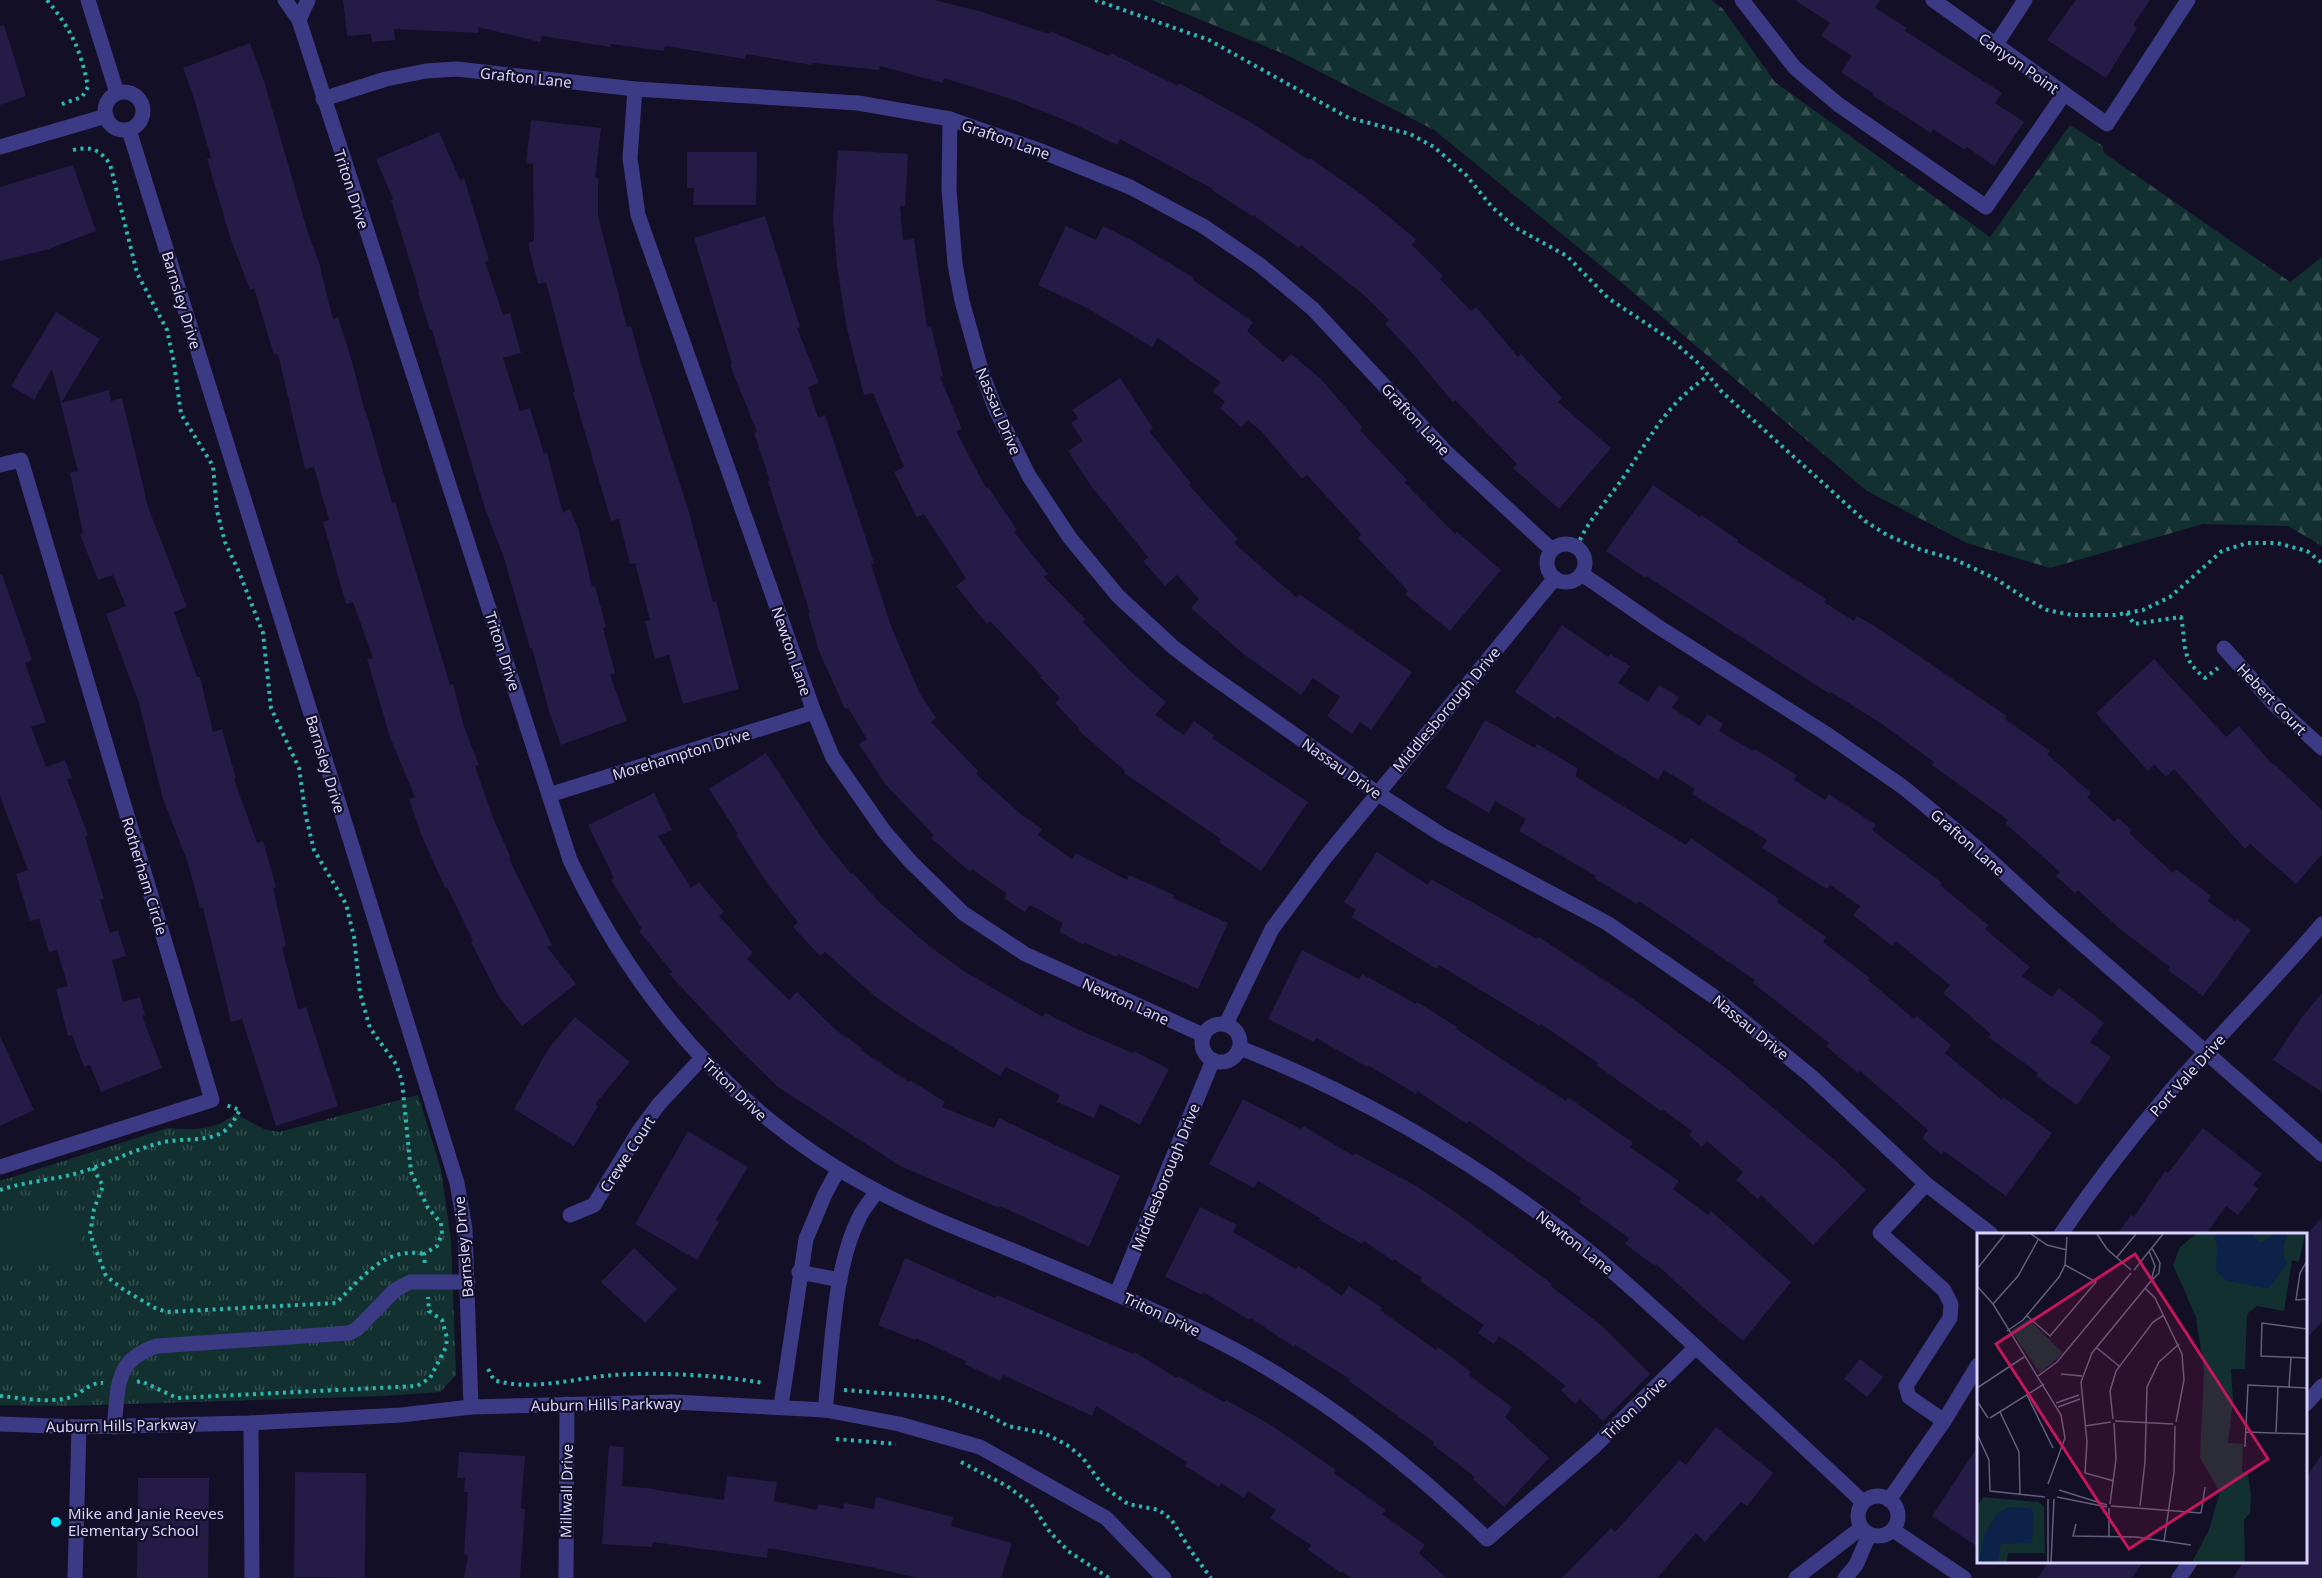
<svg xmlns="http://www.w3.org/2000/svg" width="2322" height="1578" font-family="'Noto Sans',sans-serif">
<defs>
<pattern id="grass-tufts" width="24" height="20" patternUnits="userSpaceOnUse" patternTransform="scale(1.5)"><rect width="24" height="20" fill="#12302f"/><path d="M3 7l-1-3M5 7V3M7 7l1-3M15 17l-1-3M17 17v-4M19 17l1-3" fill="none" stroke="#344d4e"/></pattern>
<pattern id="forest-firs" width="22" height="20" patternUnits="userSpaceOnUse" patternTransform="scale(1.5)"><rect width="22" height="20" fill="#12302f"/><path d="M5 1l3.5 6h-7zM16 11l3.5 6h-7z" fill="#344d4e"/></pattern>
</defs>
<rect width="100%" height="100%" fill="#130f26"/>
<path fill="url(#grass-tufts)" d="M418,1095l23,74 10,71 5,135 -16,17 -56,4 -320,10 -64,-1v-224l168,-53c24,2 47,3 67,-14l29,15 15,3z"/>
<polygon fill="url(#forest-firs)" points="1152,0 1711,0 1723,9 1775,82 1990,237 2070,125 2103,146 2104,153 2290,282 2322,257 2322,546 2288,526 2203,524 2050,568 1967,543 1867,491 1622,283 1434,130 1289,56"/>
<polygon fill="#12302f" points="80,1212 81,1258 2,1261 1,1215"/>
<g fill="#241b47">
<polygon points="343,0 934,0 979,11 1049,34 1050,31 1109,56 1111,53 1178,86 1179,83 1252,123 1309,160 1310,158 1361,194 1416,239 1412,245 1443,276 1440,279 1471,311 1476,307 1518,357 1521,354 1562,398 1558,402 1611,448 1559,509 1513,468 1517,464 1455,400 1453,402 1407,347 1385,324 1389,320 1365,296 1301,245 1299,248 1253,215 1252,216 1212,190 1213,189 1120,139 1117,145 1072,123 1011,99 944,78 943,83 880,66 879,70 813,63 812,65 746,54 745,59 665,46 664,51 611,44 611,47 542,36 540,42 478,27 478,33 394,29 395,40 372,42 371,34 347,36"/>
<polygon points="1795,0 1880,0 1875,8 1907,28 1905,31 2002,93 1995,103 2024,122 1994,166 1967,147 1965,150 1933,129 1931,133 1872,95 1873,93 1841,72 1852,56 1821,36 1830,23"/>
<polygon points="2076,0 2150,0 2133,25 2137,28 2106,78 2047,40"/>
<polygon points="4,25 26,96 0,105 0,26"/>
<polygon points="250,43 264,81 308,233 319,262 333,319 338,317 351,358 365,412 366,412 392,503 395,502 450,685 453,684 464,727 479,765 475,766 493,818 511,858 509,859 552,945 547,947 576,984 522,1026 498,995 471,942 473,941 447,887 445,888 421,834 409,799 415,797 390,737 367,659 373,658 353,602 346,604 323,522 329,520 314,467 305,469 278,354 274,355 254,288 250,290 231,240 207,159 211,158 193,95 183,68"/>
<polygon points="531,120 601,128 595,178 598,178 598,216 627,327 631,326 640,360 688,509 713,602 716,601 739,689 683,704 669,655 655,659 645,621 650,620 635,563 630,564 619,519 611,521 573,392 575,392 546,282 538,284 528,243 534,241 533,164 526,163"/>
<polygon points="439,132 460,180 464,178 489,260 485,262 503,315 510,313 521,353 503,358 520,411 530,408 544,454 547,453 563,513 570,509 579,531 592,587 595,586 606,627 603,628 615,673 610,675 627,721 561,745 549,711 532,648 530,648 503,555 486,512 432,330 430,330 418,292 419,291 391,200 393,199 376,159"/>
<polygon points="838,150 908,154 905,206 900,206 903,240 914,239 927,327 931,326 943,376 940,377 962,429 956,431 986,488 988,487 1017,530 1014,532 1048,574 1044,577 1085,619 1083,622 1130,671 1166,702 1155,715 1184,735 1194,721 1214,735 1212,738 1308,802 1261,871 1219,842 1221,839 1124,773 1125,771 1078,730 1079,728 1055,703 1060,698 1040,677 1042,676 990,621 987,624 956,586 966,578 924,514 917,517 894,472 904,467 873,393 864,395 847,329 837,266 833,219"/>
<polygon points="687,152 757,152 756,205 693,205 694,188 687,188"/>
<polygon points="73,165 96,231 46,250 0,261 0,187"/>
<polygon points="765,216 800,327 797,328 819,383 808,387 818,417 825,415 874,563 871,564 891,626 920,694 936,718 931,722 978,771 976,774 1023,816 1042,829 1038,835 1072,859 1076,853 1127,880 1129,875 1174,895 1173,898 1228,923 1198,989 1118,954 1117,957 1085,943 1084,945 1059,932 1063,923 1030,905 1025,912 1004,898 1007,894 972,869 970,872 931,838 934,835 885,784 859,744 867,739 848,708 845,709 819,651 808,613 810,613 768,481 770,481 754,433 757,432 730,365 732,364 694,238"/>
<polygon points="1066,226 1096,240 1103,226 1133,241 1194,278 1193,280 1253,322 1247,331 1283,362 1291,354 1321,379 1362,427 1360,430 1407,480 1404,482 1455,534 1457,532 1501,570 1450,631 1405,594 1408,591 1358,538 1361,534 1307,475 1302,479 1262,432 1248,420 1241,427 1220,408 1225,402 1213,391 1221,382 1158,338 1152,347 1087,308 1038,285"/>
<polygon points="56,312 100,339 61,403 109,390 111,401 122,398 148,507 187,607 174,612 197,677 200,677 213,732 222,729 236,779 234,779 257,843 263,841 276,887 273,888 286,946 282,947 298,1009 306,1007 338,1106 276,1126 242,1019 231,1022 203,908 200,908 188,863 163,799 139,703 106,614 126,606 113,575 98,580 80,534 83,533 70,473 78,471 52,369 34,400 11,386"/>
<polygon points="1120,378 1153,428 1149,431 1191,483 1189,485 1238,539 1234,543 1297,598 1299,594 1412,672 1371,730 1360,722 1352,734 1327,716 1340,697 1313,678 1301,695 1242,653 1191,608 1199,599 1177,575 1165,586 1143,561 1148,557 1091,486 1068,451 1083,441 1071,423 1078,418 1072,410"/>
<polygon points="1653,485 1700,517 1701,515 1738,540 1737,542 1826,599 1824,602 1854,621 1857,616 1873,625 2007,716 2005,719 2050,751 2047,754 2091,793 2087,797 2114,822 2118,818 2132,830 2129,833 2173,873 2176,869 2211,896 2208,901 2235,921 2237,919 2251,930 2203,996 2168,970 2170,967 2120,929 2078,890 2075,893 2056,876 2060,872 2005,823 2008,820 1932,765 1934,762 1882,724 1831,692 1830,694 1646,576 1645,578 1606,551"/>
<polygon points="0,574 2,574 32,660 25,663 46,722 31,727 46,767 65,760 72,778 67,779 88,835 85,837 104,899 100,900 110,933 118,930 126,956 112,960 123,1002 140,997 145,1015 142,1016 162,1068 101,1092 90,1065 84,1067 72,1035 68,1036 56,989 68,986 57,950 49,952 39,919 30,921 16,874 28,870 0,796"/>
<polygon points="1562,625 1608,657 1610,654 1630,666 1618,683 1648,702 1659,685 1679,697 1672,708 1700,726 1707,714 1723,723 1719,731 1753,751 1755,749 1797,775 1794,780 1825,800 1829,794 1876,825 1872,830 1942,883 1940,885 1988,925 1985,929 2030,967 2022,976 2052,997 2059,988 2104,1023 2090,1042 2111,1057 2077,1105 2036,1076 2038,1073 1988,1037 1991,1034 1943,993 1950,985 1896,941 1892,946 1853,915 1860,906 1830,885 1827,889 1762,848 1767,840 1692,794 1695,789 1664,770 1658,780 1557,716 1555,719 1515,692"/>
<polygon points="2154,659 2226,737 2239,726 2273,765 2274,764 2322,810 2322,854 2296,884 2250,844 2245,849 2174,769 2166,777 2154,764 2148,771 2096,713"/>
<polygon points="1485,720 1535,748 1537,744 1577,768 1576,777 1686,845 1691,838 1779,899 1777,902 1826,937 1823,942 1870,978 1868,980 1914,1019 1917,1016 1951,1045 1945,1053 2002,1100 2003,1097 2052,1133 2006,1196 1944,1151 1941,1154 1922,1138 1928,1130 1860,1071 1858,1073 1826,1046 1829,1043 1753,983 1755,980 1639,901 1637,904 1594,878 1596,876 1519,831 1526,819 1495,801 1489,813 1446,788"/>
<polygon points="766,753 819,834 851,874 853,873 878,901 928,945 965,972 1043,1017 1045,1013 1081,1031 1133,1053 1134,1051 1169,1069 1140,1125 1100,1104 1094,1118 1057,1102 1060,1095 1006,1067 1000,1076 913,1023 877,998 825,952 820,956 793,927 798,922 767,883 736,835 738,834 709,789"/>
<polygon points="654,793 672,830 658,836 691,888 699,882 724,912 719,916 753,953 747,959 789,1000 797,992 837,1031 862,1048 861,1050 909,1082 910,1080 945,1102 942,1107 994,1128 999,1118 1120,1176 1089,1247 1000,1206 999,1208 900,1166 778,1087 741,1051 669,974 672,972 639,931 642,929 611,880 614,878 588,825"/>
<polygon points="1377,852 1428,885 1431,879 1537,939 1539,937 1639,1003 1727,1069 1836,1161 1866,1190 1813,1245 1761,1195 1758,1199 1736,1180 1743,1172 1707,1141 1702,1147 1689,1135 1692,1131 1662,1109 1661,1111 1596,1065 1598,1063 1541,1024 1540,1026 1439,965 1437,969 1351,917 1356,910 1344,902"/>
<polygon points="1302,950 1359,979 1362,974 1416,1004 1417,1002 1457,1027 1456,1029 1566,1101 1568,1097 1633,1143 1630,1147 1679,1181 1673,1189 1708,1215 1711,1211 1791,1282 1743,1341 1704,1308 1656,1264 1655,1266 1625,1244 1629,1238 1579,1202 1581,1198 1469,1121 1467,1124 1417,1091 1416,1094 1368,1065 1367,1067 1316,1038 1314,1042 1268,1019"/>
<polygon points="2322,993 2322,1092 2273,1060 2302,1017"/>
<polygon points="575,1017 630,1062 595,1104 598,1106 574,1146 514,1109 549,1048"/>
<polygon points="0,1036 34,1110 0,1126"/>
<polygon points="1243,1099 1301,1129 1303,1126 1354,1156 1355,1153 1418,1187 1455,1212 1552,1284 1551,1286 1602,1326 1650,1374 1603,1421 1580,1399 1575,1404 1561,1390 1566,1386 1521,1351 1499,1336 1494,1344 1478,1333 1484,1325 1420,1281 1422,1278 1394,1259 1393,1261 1364,1241 1362,1244 1319,1220 1320,1218 1258,1181 1254,1188 1209,1164"/>
<polygon points="2203,1128 2262,1174 2253,1185 2258,1189 2238,1215 2226,1206 2206,1234 2117,1234 2131,1215 2134,1217 2165,1171 2168,1173"/>
<polygon points="688,1131 748,1167 716,1220 719,1222 697,1260 635,1224"/>
<polygon points="1200,1207 1237,1225 1233,1232 1296,1269 1298,1266 1342,1296 1349,1286 1382,1308 1380,1310 1436,1350 1438,1347 1471,1372 1469,1375 1512,1407 1505,1417 1549,1458 1504,1507 1473,1479 1475,1477 1433,1445 1434,1442 1349,1381 1350,1379 1295,1345 1294,1347 1251,1318 1250,1320 1203,1292 1202,1295 1165,1277"/>
<polygon points="2322,1218 2322,1322 2306,1339 2306,1235"/>
<polygon points="634,1248 677,1289 645,1323 601,1282"/>
<polygon points="905,1258 995,1298 997,1295 1133,1354 1134,1352 1177,1378 1178,1376 1224,1402 1226,1400 1271,1425 1336,1470 1334,1473 1386,1510 1382,1514 1425,1545 1419,1553 1446,1578 1351,1578 1342,1571 1341,1573 1308,1550 1311,1545 1270,1518 1276,1510 1248,1491 1244,1498 1221,1483 1219,1487 1185,1466 1187,1462 1096,1406 1092,1416 1003,1375 1000,1381 965,1364 966,1361 916,1338 915,1340 878,1325"/>
<polygon points="1860,1359 1883,1377 1867,1397 1844,1379"/>
<polygon points="1716,1427 1773,1473 1747,1506 1741,1502 1705,1542 1696,1533 1657,1578 1562,1578 1611,1528 1615,1532 1680,1460 1686,1465"/>
<polygon points="609,1446 624,1447 622,1486 656,1489 656,1490 724,1500 727,1476 777,1482 774,1501 817,1510 818,1504 843,1509 844,1503 874,1509 876,1497 953,1517 951,1526 1012,1543 1001,1578 917,1578 876,1568 768,1548 767,1558 653,1542 652,1547 602,1544"/>
<polygon points="1978,1446 1978,1547 1932,1516"/>
<polygon points="459,1452 525,1456 521,1508 525,1509 520,1578 464,1578 468,1555 464,1554 468,1492 464,1492 465,1478 457,1478"/>
<polygon points="2322,1454 2322,1578 2233,1578 2243,1562 2306,1562 2306,1478"/>
<polygon points="295,1472 366,1473 365,1578 294,1577"/>
<polygon points="138,1478 209,1478 208,1578 137,1578"/>
<polygon points="2048,1562 2143,1562 2132,1578 2038,1578"/>
</g>
<g fill="none" stroke-linecap="round" stroke-linejoin="round">
<g stroke="#2fb8b0" stroke-width="4" stroke-dasharray="3 4.5" stroke-linecap="butt">
<path d="M47,0c24,29 34,50 41,87l-6,10 -23,8"/>
<polyline points="1095,0 1209,40 1347,117 1410,134 1434,147 1466,175 1492,207 1516,228 1567,256 1608,298 1674,342 1699,364 1722,392 1865,521 1887,535 1919,549 1956,560 1996,579 2023,597 2047,610 2072,615 2115,615 2143,610 2170,597 2222,551 2247,543 2277,543 2307,551 2322,563"/>
<path d="M73,150c18,-4 26,-1 37,14l27,109 30,57 7,33 7,51 32,52 4,45 8,31 14,30 24,61 8,75 28,60 7,49 8,33 32,54 8,33 6,56 10,35 26,36 6,17 9,91 17,36 13,15 1,11 -5,12 -13,8 1,12"/>
<path d="M1577,547c10,-26 30,-46 46,-69 28,-41 42,-73 85,-102"/>
<path d="M2127,613l7,11 47,-7c6,29 -2,40 24,61l13,-10"/>
<path d="M93,1168l10,18 -9,23 -4,25 16,42 18,14 31,18 12,4 169,-9c26,-25 49,-57 88,-49"/>
<path d="M0,1190c30,-10 61,-10 90,-21 25,-9 48,-21 74,-27 20,-4 42,0 59,-10 9,-6 12,-14 17,-22l-14,-5"/>
<path d="M488,1369l6,11c37,12 81,-2 119,-5 50,-3 102,0 151,8"/>
<polyline points="137,1382 141,1381 177,1398 417,1386 430,1378 446,1347 447,1338 442,1320 429,1311 428,1297"/>
<polyline points="844,1390 943,1398 985,1413 1008,1426 1044,1433 1067,1445 1082,1457 1104,1487 1128,1504 1159,1510 1171,1519 1191,1551 1211,1578"/>
<path d="M0,1396c22,2 46,7 68,2 13,-3 20,-16 35,-15"/>
<polyline points="836,1439 896,1444"/>
<polyline points="961,1462 1007,1486 1031,1504 1050,1532 1068,1551 1109,1578"/>
</g>
<g stroke="#3d3a85" stroke-width="15">
<polyline points="88,0 117,93"/>
<polyline points="285,0 299,20 308,0"/>
<polyline points="1742,0 1795,68 1839,105 1986,207 2064,94"/>
<polyline points="1933,0 2107,124 2188,0"/>
<path d="M299,20l271,840c67,142 165,255 305,330 43,23 89,41 134,59 67,28 134,55 199,87 104,51 196,123 279,203l108,-93 101,-99"/>
<polyline points="1995,46 2025,0"/>
<polyline points="635,89 630,158 638,215 814,712 833,758 884,831 910,861 963,913 1025,954 1203,1035"/>
<circle cx="124" cy="111" r="19"/>
<polyline points="323,99 386,79 426,71 457,69 635,89 858,103 950,119 1041,151 1130,187 1173,210 1203,226 1260,265 1313,309 1446,452 1552,550"/>
<polyline points="950,119 949,189 955,264 962,301 982,373 995,408 1029,476 1070,538 1118,596 1173,647 1203,670 1377,793 1442,835 1607,923 1713,996 1812,1077 1926,1184 1991,1234"/>
<polyline points="129,130 457,1183 465,1229 471,1407"/>
<polyline points="0,147 106,116"/>
<polyline points="0,465 21,460 212,1100 0,1167"/>
<circle cx="1566" cy="563" r="19"/>
<polyline points="1582,574 1657,626 1825,733 1903,787 1976,847 2054,919 2322,1154"/>
<polyline points="2224,648 2273,703 2322,748"/>
<polyline points="549,795 814,712"/>
<circle cx="1221" cy="1043" r="19"/>
<polyline points="1226,1024 1272,929 1324,859 1555,578"/>
<path d="M1240,1048c123,48 237,115 341,197 46,37 89,78 132,118 50,46 100,92 150,139"/>
<polyline points="1926,1184 1880,1233 1944,1290 1951,1304 1950,1318 1906,1386 1909,1397 1944,1421"/>
<polyline points="570,1215 594,1205 639,1131 659,1104 702,1058"/>
<path d="M2061,1234c34,-50 71,-98 111,-145 49,-56 102,-108 150,-165"/>
<polyline points="799,1272 840,1280"/>
<polyline points="1117,1293 1213,1060"/>
<polyline points="2306,1404 2322,1386"/>
<polyline points="781,1406 806,1239 825,1194 838,1170"/>
<path d="M825,1410c7,-58 8,-141 34,-192 4,-9 12,-18 18,-27"/>
<polyline points="251,1423 252,1578"/>
<polyline points="0,1424 79,1427 251,1423 401,1415 471,1407 673,1402 825,1410 899,1424 980,1447 1106,1518 1164,1578"/>
<path d="M114,1427c5,-39 -1,-67 43,-81l192,-13 8,-4 38,-39 15,-8h58"/>
<circle cx="1878" cy="1516" r="20"/>
<polyline points="1889,1500 1944,1421 1978,1365"/>
<polyline points="1893,1530 1964,1578"/>
<polyline points="75,1578 79,1427"/>
<polyline points="566,1578 567,1404"/>
<polyline points="1796,1578 1861,1528"/>
<polyline points="1845,1578 1856,1565 1869,1535"/>
<polyline points="2179,1578 2190,1562"/>
</g>
</g>
<circle fill="#00e5ff" stroke="#130f26" stroke-width="2" cx="56" cy="1522" r="6"/>
<g text-anchor="middle" dominant-baseline="central" stroke-width="4.5" stroke-linejoin="round" paint-order="stroke">
<g font-size="15" fill="#d9d4ff" stroke="#130f26">
<text transform="translate(2019 63) rotate(35)">Canyon Point</text>
<text transform="translate(526 77) rotate(6)">Grafton Lane</text>
<text transform="translate(1006 139) rotate(19)">Grafton Lane</text>
<text transform="translate(352 189) rotate(72)">Triton Drive</text>
<text transform="translate(182 300) rotate(73)">Barnsley Drive</text>
<text transform="translate(999 411) rotate(67)">Nassau Drive</text>
<text transform="translate(1416 419) rotate(47)">Grafton Lane</text>
<text transform="translate(503 651) rotate(72)">Triton Drive</text>
<text transform="translate(792 651) rotate(71)">Newton Lane</text>
<text transform="translate(2272 699) rotate(46)">Hebert Court</text>
<text transform="translate(1446 709) rotate(-50)">Middlesborough Drive</text>
<text transform="translate(681 754) rotate(-17)">Morehampton Drive</text>
<text transform="translate(326 764) rotate(73)">Barnsley Drive</text>
<text transform="translate(1342 768) rotate(35)">Nassau Drive</text>
<text transform="translate(1968 842) rotate(41)">Grafton Lane</text>
<text transform="translate(145 876) rotate(73)">Rotherham Circle</text>
<text transform="translate(1126 1001) rotate(24)">Newton Lane</text>
<text transform="translate(1751 1027) rotate(39)">Nassau Drive</text>
<text transform="translate(2187 1075) rotate(-48)">Port Vale Drive</text>
<text transform="translate(735 1089) rotate(44)">Triton Drive</text>
<text transform="translate(627 1154) rotate(-57)">Crewe Court</text>
<text transform="translate(1165 1177) rotate(-68)">Middlesborough Drive</text>
<text transform="translate(1575 1242) rotate(38)">Newton Lane</text>
<text transform="translate(463 1247) rotate(-95)">Barnsley Drive</text>
<text transform="translate(1162 1314) rotate(25)">Triton Drive</text>
<text transform="translate(606 1404) rotate(-1)">Auburn Hills Parkway</text>
<text transform="translate(1634 1408) rotate(-44)">Triton Drive</text>
<text transform="translate(121 1425) rotate(-1)">Auburn Hills Parkway</text>
<text transform="translate(566 1491) rotate(-89)">Millwall Drive</text>
</g>
<g font-size="15" fill="#d9d4ff" stroke="#130f26" text-anchor="start">
<text x="68" y="1513">Mike and Janie Reeves<tspan x="68" dy="17">Elementary School</tspan></text>
</g>
</g>
<g transform="translate(1977 1233)">
<rect width="330" height="330" fill="#130f26"/>
<path d="M51,86l35,34 -23,20 -29,-42zM6,264l55,5 6,4 1,47h-37l-1,9h-30v-56z" fill="#12302f"/>
<path d="M219,1h109l-6,28 -7,-2 -8,51 -27,-5 -10,8 -2,55h-14l2,31 -5,43 15,1 -1,28 6,2 3,21 -1,18 -6,7 1,42h-53l17,-32 11,-38 -20,-34 4,-87 -8,-54 -23,-52 7,-18z" fill="#12302f"/>
<path d="M236,1h39l9,9 14,-9h13l-5,13 1,12 4,3 -20,27 -40,-8 -12,-9 1,-27zM31,274l20,1 6,4 -2,31 -31,1 -3,18h-19l5,-27 12,-20z" fill="#0c2248"/>
<path fill="none" stroke="#625e7d" stroke-width="1.5" d="M54,1l16,11 20,5M120,1l10,15 24,21M172,18l6,15 -4,15 8,-8 1,-10 -8,-15M140,24l19,-23M330,28l-7,12 -4,27 11,-1M0,36l28,-35M157,37l29,-36M0,53l16,18 68,111 4,23 -17,46M168,55l10,10 27,56 2,26 -8,42M16,71l25,-28 20,-36M50,83l23,20 46,-54 -31,-17M330,96l-45,-6 -1,33 46,2M30,98l16,-11 36,-43 6,-12 2,-28M120,115l22,18M84,141l21,2M61,143l19,-14 74,-89M312,154l2,-30M0,155l47,-31M50,162l26,53M0,168l11,17M79,170l23,-8M81,174l22,-8M23,179l19,40 1,42M13,185l54,-34M136,186l-3,-28 6,-20 37,-49 11,-7M138,188l58,3M108,193l26,-4M269,199l61,2M299,199l2,-45M0,201l12,26 1,31 55,6M268,214l3,-62 59,3M137,248l-29,-8 2,-31 -6,-60 11,-29 59,-72M82,257l48,15M80,264l50,10M133,271l6,-45 -2,-36M134,273l90,7 4,-26M163,273l5,-44 2,-75 12,-25 20,-18M99,291l-3,12 63,1 55,8M132,303v-28M187,309l10,-70 1,-46M71,329v-63M74,329l3,-63"/>
<path fill="#c2185b" fill-opacity="0.15" stroke="#c2185b" stroke-width="3" d="M158,21l133,205 -139,90 -133,-205z"/>
<rect width="330" height="330" fill="none" stroke="#d9d4ff" stroke-width="3"/>
</g>
</svg>
